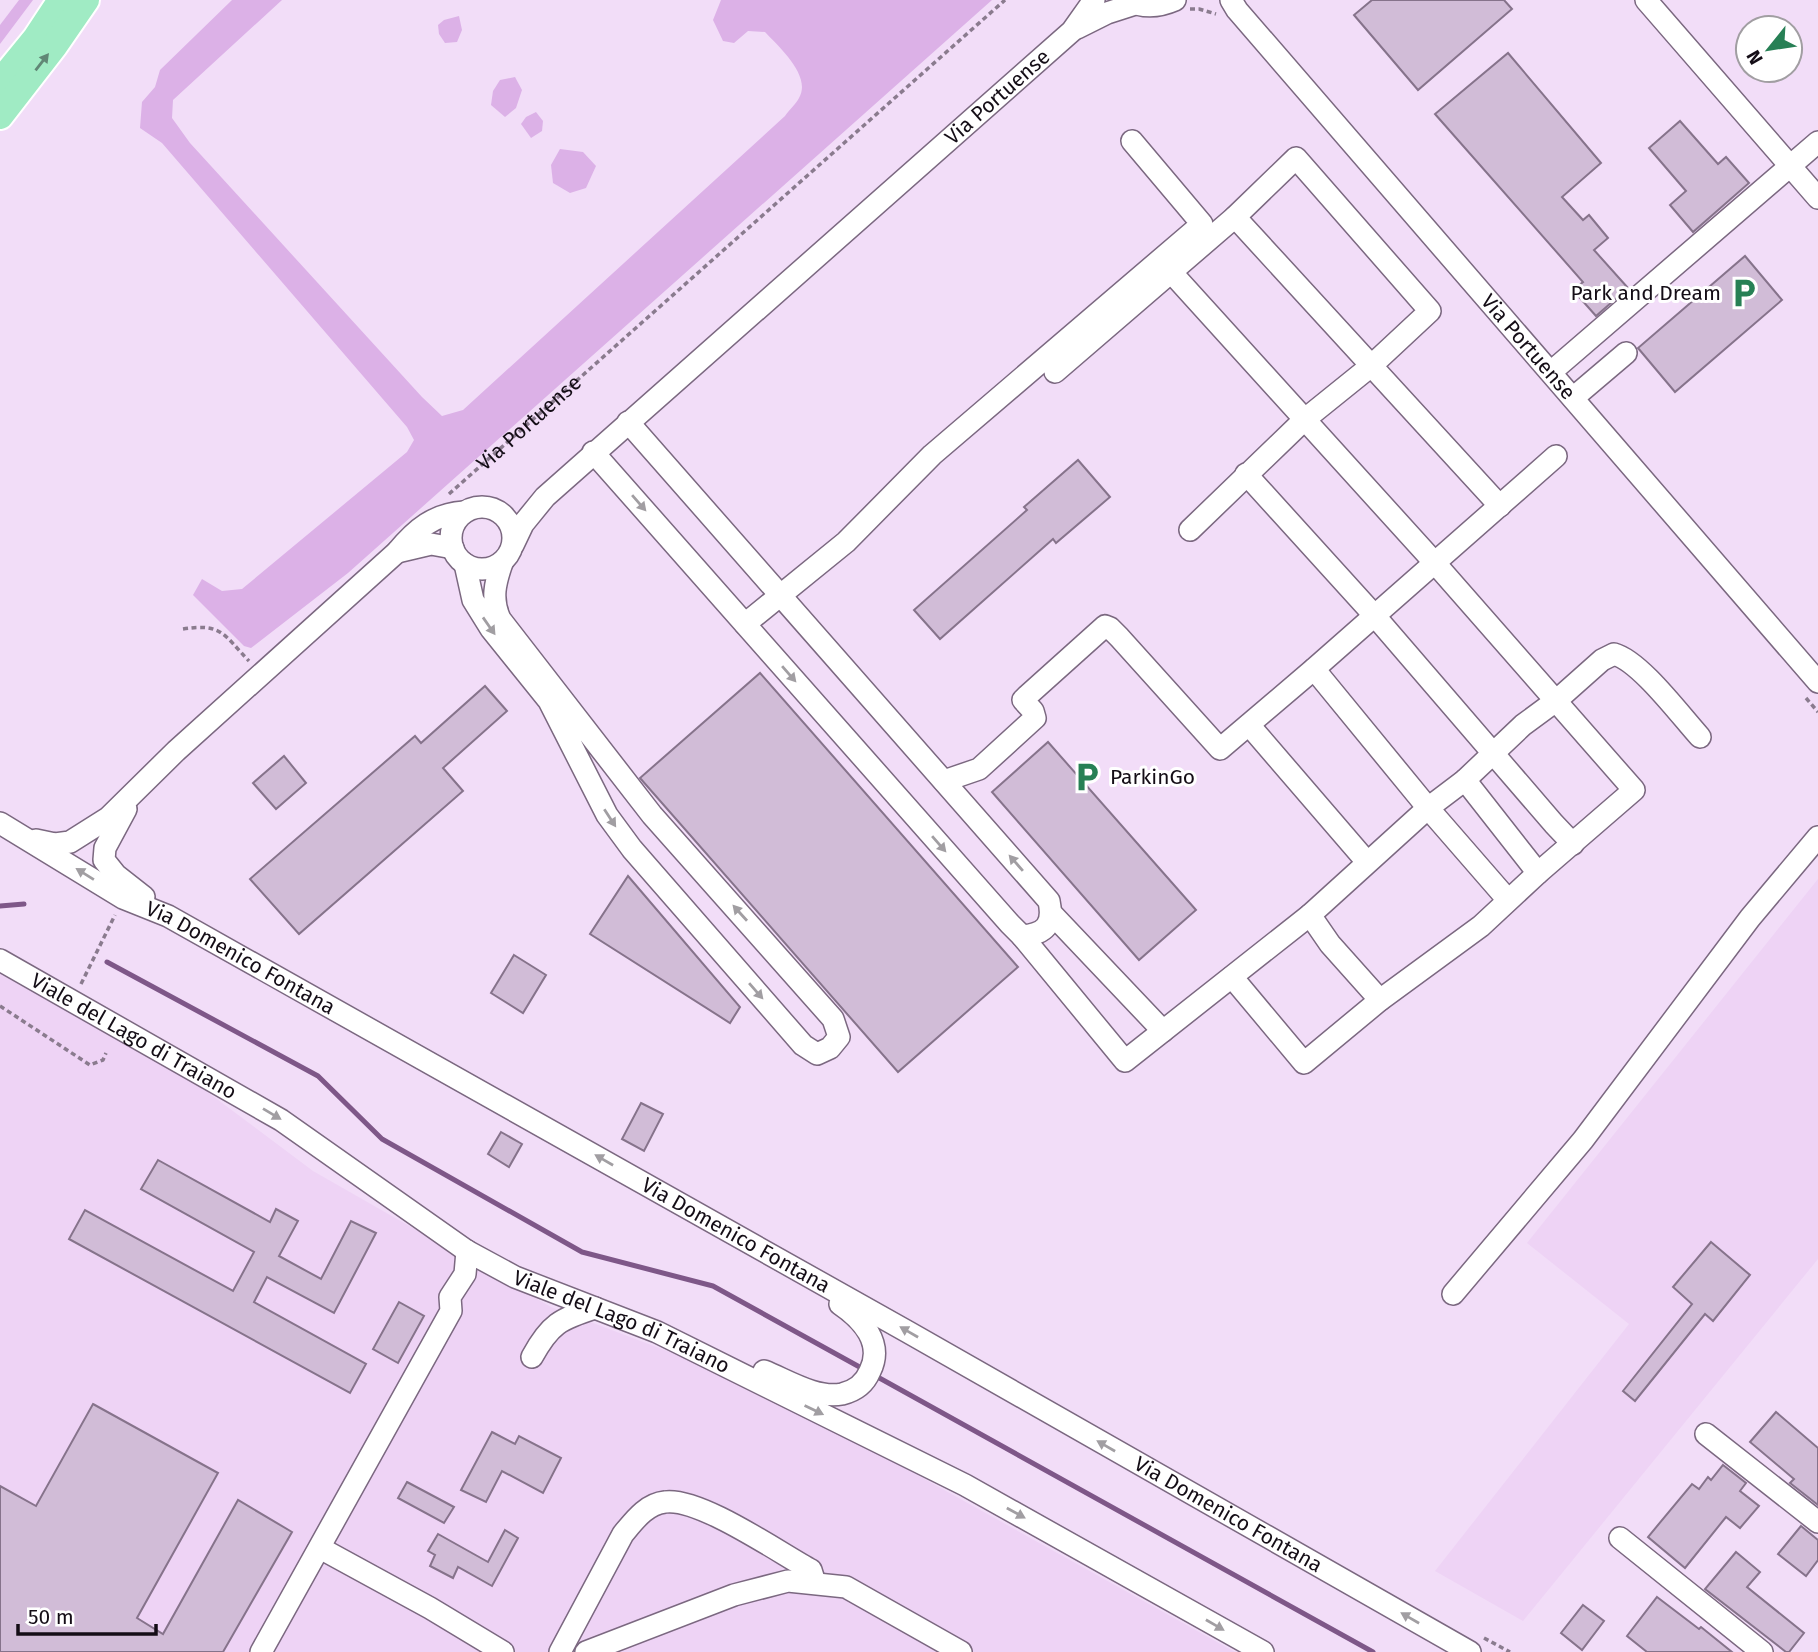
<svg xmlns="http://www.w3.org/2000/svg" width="1818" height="1652" font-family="'Fira Sans',sans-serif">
<rect width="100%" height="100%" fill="#f2ddf8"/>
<g fill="#eed3f5">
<polygon points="1818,879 1818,1259 1523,1621 1435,1571 1629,1324 1527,1243"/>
<polygon points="0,974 194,1082 313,1171 551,1307 754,1384 1235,1652 0,1652"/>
</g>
<g fill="#dcb1e7">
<polygon points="19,0 33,0 0,44 0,25"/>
<path d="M232,0h50l-109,100 -1,18 18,25 232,254 20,19 21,-6 322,-294c4,-6 11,-12 14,-18 13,-22 -20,-51 -34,-66l-17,-1 -14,12 -11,-2 -10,-21 8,-20h271l-644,573 -97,75 -7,-2 -51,-51 9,-16 20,12 20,-2 165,-137 7,-12 -7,-13 -245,-284 -22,-15 2,-26 13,-15 5,-17z"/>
<polygon points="459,16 462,30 457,42 445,43 439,34 438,25 444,20"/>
<polygon points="515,77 522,90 516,108 505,117 491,105 493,91 500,80"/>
<polygon points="536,112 543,121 542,131 531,138 521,124 526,117"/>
<polygon points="560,149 583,152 596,166 586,188 570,193 553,183 551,165"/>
</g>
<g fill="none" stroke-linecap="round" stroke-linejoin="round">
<g stroke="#7e5788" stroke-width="5">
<polyline points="0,906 24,904"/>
<polyline points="107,962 318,1076 382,1139 582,1252 713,1286 865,1370"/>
<polyline points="874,1375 1373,1652"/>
</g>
</g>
<g fill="#d1bcd7" stroke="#86738b" stroke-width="2">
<polygon points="1372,0 1504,0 1512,9 1418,90 1354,15"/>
<polygon points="1508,53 1601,163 1562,197 1583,220 1589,215 1608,238 1594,250 1628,288 1596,316 1573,290 1583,282 1435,114"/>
<polygon points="1680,121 1718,164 1726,157 1749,183 1693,232 1670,205 1686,191 1649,148"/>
<polygon points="1745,256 1782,300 1675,392 1638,348"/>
<polygon points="1078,460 1110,497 1056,543 1053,539 940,639 914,610 1027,510 1024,507"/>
<polygon points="760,673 1018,967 898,1072 640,778"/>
<polygon points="485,686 507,711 443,768 463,791 299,934 250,879 415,736 421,743"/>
<polygon points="1048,742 1196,910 1139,960 992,792"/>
<polygon points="284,756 306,783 276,809 253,783"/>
<polygon points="628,876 740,1007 730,1023 590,934"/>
<polygon points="514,955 546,975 523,1013 491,993"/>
<polygon points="641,1103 663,1114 644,1151 622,1139"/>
<polygon points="501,1132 522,1144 509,1167 488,1154"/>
<polygon points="158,1160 270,1222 276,1209 298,1221 279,1256 321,1279 351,1221 376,1233 334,1313 267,1277 254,1302 366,1364 350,1393 69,1239 85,1210 233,1291 254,1252 141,1189"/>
<polygon points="1711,1242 1750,1275 1713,1321 1705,1314 1635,1401 1623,1391 1692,1304 1673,1287"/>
<polygon points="399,1302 424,1316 398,1363 373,1349"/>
<polygon points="93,1404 218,1473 137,1618 163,1634 238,1500 292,1532 223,1652 0,1652 0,1486 36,1506"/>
<polygon points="1776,1412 1818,1448 1818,1505 1790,1483 1794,1479 1750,1442"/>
<polygon points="492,1432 515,1444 519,1436 561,1458 543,1493 502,1471 486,1502 461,1490"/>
<polygon points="1723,1465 1746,1483 1740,1491 1759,1506 1740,1528 1726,1517 1685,1568 1648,1537 1692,1484 1699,1489 1708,1477 1711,1480"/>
<polygon points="407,1482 454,1507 444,1523 398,1498"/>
<polygon points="1801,1526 1818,1540 1818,1560 1806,1576 1778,1554"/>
<polygon points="505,1530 518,1538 492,1586 458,1567 453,1578 430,1566 435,1555 428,1551 438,1534 488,1562"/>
<polygon points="1736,1552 1760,1572 1747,1587 1804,1633 1789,1652 1786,1652 1705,1589"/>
<polygon points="1657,1597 1699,1629 1701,1627 1732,1652 1647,1652 1627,1636"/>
<polygon points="1583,1605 1604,1621 1582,1650 1561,1633"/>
</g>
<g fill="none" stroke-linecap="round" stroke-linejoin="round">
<g stroke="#7b6880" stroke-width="24">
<g id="minor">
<path d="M1128,0c16,9 31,7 47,0"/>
<path id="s2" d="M1231,0l6,10 581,672"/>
<polyline points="1646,0 1818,198"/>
<polyline points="1077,28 1107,13 1135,4"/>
<polyline points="1171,272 1434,562 1634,790 1538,873 1481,926 1380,1000 1304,1063 1232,977"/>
<polyline points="1055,372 1235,217 1500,506"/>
<polyline points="1551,372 1818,142"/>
<polyline points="1573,398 1626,353"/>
<path d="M593,452l417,472 12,12c23,-2 32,-11 27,-35l-421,-479"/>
<polyline points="1246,474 1374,615 1554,824 1573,844"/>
<circle cx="482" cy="538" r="31"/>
<polyline points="1190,530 1304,420 1371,366 1430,311 1296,158 1235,217"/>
<path id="s3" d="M513,545l10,-21 22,-27 527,-466 22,-31"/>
<polyline points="397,552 431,544 453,548"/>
<path d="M465,564l8,36 18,29 58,72 58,114 25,34 171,196 14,9 13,-6 9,-11 -6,-18 -181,-204 -152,-196c-9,-20 -5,-36 2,-56"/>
<polyline points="745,624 846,542 932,455 1202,224 1132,141"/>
<polyline points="1314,669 1428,808 1508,900"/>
<polyline points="1249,725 1367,862"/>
<polyline points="1465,780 1538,873"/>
<polyline points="944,781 979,769 1035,718 1033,711 1023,700 1027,696 1105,626 1110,628 1119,637 1220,749 1314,669 1556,456"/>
<polyline points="126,809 105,848 104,860 116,875 144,897"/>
<path id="s4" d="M0,823l123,75 45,18 740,416 562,320"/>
<path d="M36,840l19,4 15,-2 38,-24 68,-67 221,-199c19,-23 37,-38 67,-40"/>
<polyline points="1051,913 1163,1031"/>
<polyline points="1310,915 1330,944 1380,1000"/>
<path d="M1022,936l103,125 185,-146 118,-107 37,-28 58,-55 34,-25 45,-40 12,-6c26,7 66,61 86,83"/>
<path id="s5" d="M0,960l281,160 186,131 48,26 142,55 308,153 298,167"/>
<polyline points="1453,1294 1583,1140 1750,918 1818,837"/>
<path d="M532,1357c18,-33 28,-38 63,-49"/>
<path d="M764,1371c23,9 52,28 78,23 13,-3 23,-11 28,-23 14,-28 -8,-52 -30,-67"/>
<polyline points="1706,1434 1818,1522"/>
<polyline points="1620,1538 1762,1652"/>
<polyline points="320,1548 430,1608 503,1652"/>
<polyline points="261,1652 451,1311 450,1297 465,1274 467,1251"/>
<path d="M560,1652l63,-118c11,-13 23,-30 42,-32 34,-5 113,50 146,68l4,13"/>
<polyline points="586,1652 734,1595 788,1581 846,1587 961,1652"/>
</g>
</g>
<g stroke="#fff" stroke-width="30">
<g id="major">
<polyline points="0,82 36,38 61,0"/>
<polyline points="0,116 55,45 86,0"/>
</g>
</g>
<g stroke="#8a7b8e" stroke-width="3.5" stroke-dasharray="5 3.5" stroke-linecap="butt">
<polyline points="1190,9 1199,9 1216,14"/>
<path id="s1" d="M449,494l556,-494"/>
<path d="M183,629c39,-6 40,5 66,32"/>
<polyline points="1806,698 1818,712"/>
<polyline points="81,984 115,915"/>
<polyline points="0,1006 90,1065 103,1060 106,1053"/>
<polyline points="1484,1638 1510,1652"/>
</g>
<use href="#minor" stroke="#fff" stroke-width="21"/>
<use href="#major" stroke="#a0ebc4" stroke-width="26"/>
</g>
<defs><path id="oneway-solid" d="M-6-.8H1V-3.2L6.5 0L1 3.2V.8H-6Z" transform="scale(1.75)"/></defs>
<use fill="#618776" href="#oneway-solid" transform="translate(42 62) rotate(-52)"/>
<g fill="#a19ea2">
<use href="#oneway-solid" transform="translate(639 503) rotate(49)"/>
<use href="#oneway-solid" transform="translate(489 626) rotate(55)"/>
<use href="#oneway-solid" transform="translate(789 674) rotate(49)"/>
<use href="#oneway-solid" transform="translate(610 818) rotate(57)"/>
<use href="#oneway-solid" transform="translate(939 844) rotate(49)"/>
<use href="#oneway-solid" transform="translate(1016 863) rotate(-131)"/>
<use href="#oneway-solid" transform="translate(85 874) rotate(-148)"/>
<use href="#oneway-solid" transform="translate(740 913) rotate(-132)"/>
<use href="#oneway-solid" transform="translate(756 991) rotate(49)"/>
<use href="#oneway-solid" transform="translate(272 1114) rotate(31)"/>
<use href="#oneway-solid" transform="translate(604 1160) rotate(-150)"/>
<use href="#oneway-solid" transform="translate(909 1332) rotate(-150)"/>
<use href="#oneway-solid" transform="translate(814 1410) rotate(26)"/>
<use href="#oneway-solid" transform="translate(1106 1446) rotate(-150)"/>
<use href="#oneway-solid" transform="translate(1016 1513) rotate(29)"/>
<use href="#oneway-solid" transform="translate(1410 1618) rotate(-150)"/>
<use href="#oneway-solid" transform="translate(1215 1625) rotate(30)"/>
</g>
<defs>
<g id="parking-bare" transform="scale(2.415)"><path d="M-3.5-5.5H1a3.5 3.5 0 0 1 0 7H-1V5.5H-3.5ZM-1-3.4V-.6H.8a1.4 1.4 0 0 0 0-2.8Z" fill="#278055" stroke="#fff" stroke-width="2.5" paint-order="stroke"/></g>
</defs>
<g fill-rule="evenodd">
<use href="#parking-bare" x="1744" y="293"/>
<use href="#parking-bare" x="1087" y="777"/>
</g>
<g text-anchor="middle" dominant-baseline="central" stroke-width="6" stroke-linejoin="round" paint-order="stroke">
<g font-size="21" fill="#140d16" stroke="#fff">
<text stroke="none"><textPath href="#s3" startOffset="662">Via Portuense</textPath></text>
<text stroke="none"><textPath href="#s2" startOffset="457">Via Portuense</textPath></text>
<text stroke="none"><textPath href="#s1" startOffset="107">Via Portuense</textPath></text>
<text stroke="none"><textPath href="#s4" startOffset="276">Via Domenico Fontana</textPath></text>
<text stroke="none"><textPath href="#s5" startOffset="154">Viale del Lago di Traiano</textPath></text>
<text stroke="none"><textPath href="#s4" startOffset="844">Via Domenico Fontana</textPath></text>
<text stroke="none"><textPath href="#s5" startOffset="721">Viale del Lago di Traiano</textPath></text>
<text stroke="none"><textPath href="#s4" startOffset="1410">Via Domenico Fontana</textPath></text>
</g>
<g font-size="21" fill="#140d16" stroke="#fff" text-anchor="end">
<text x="1721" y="293">Park and Dream</text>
<text x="1110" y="777" text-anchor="start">ParkinGo</text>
</g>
</g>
<g transform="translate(1769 49) rotate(240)"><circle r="33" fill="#ffffff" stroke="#a19ea2" stroke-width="2"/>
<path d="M0-5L12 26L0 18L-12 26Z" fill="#278055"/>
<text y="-10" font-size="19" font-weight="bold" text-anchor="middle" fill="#140d16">N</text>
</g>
<path d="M18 1624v10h138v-10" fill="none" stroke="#140d16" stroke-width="3.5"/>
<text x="28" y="1624" font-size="21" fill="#140d16" stroke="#ffffff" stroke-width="5" paint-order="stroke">50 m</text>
</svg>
